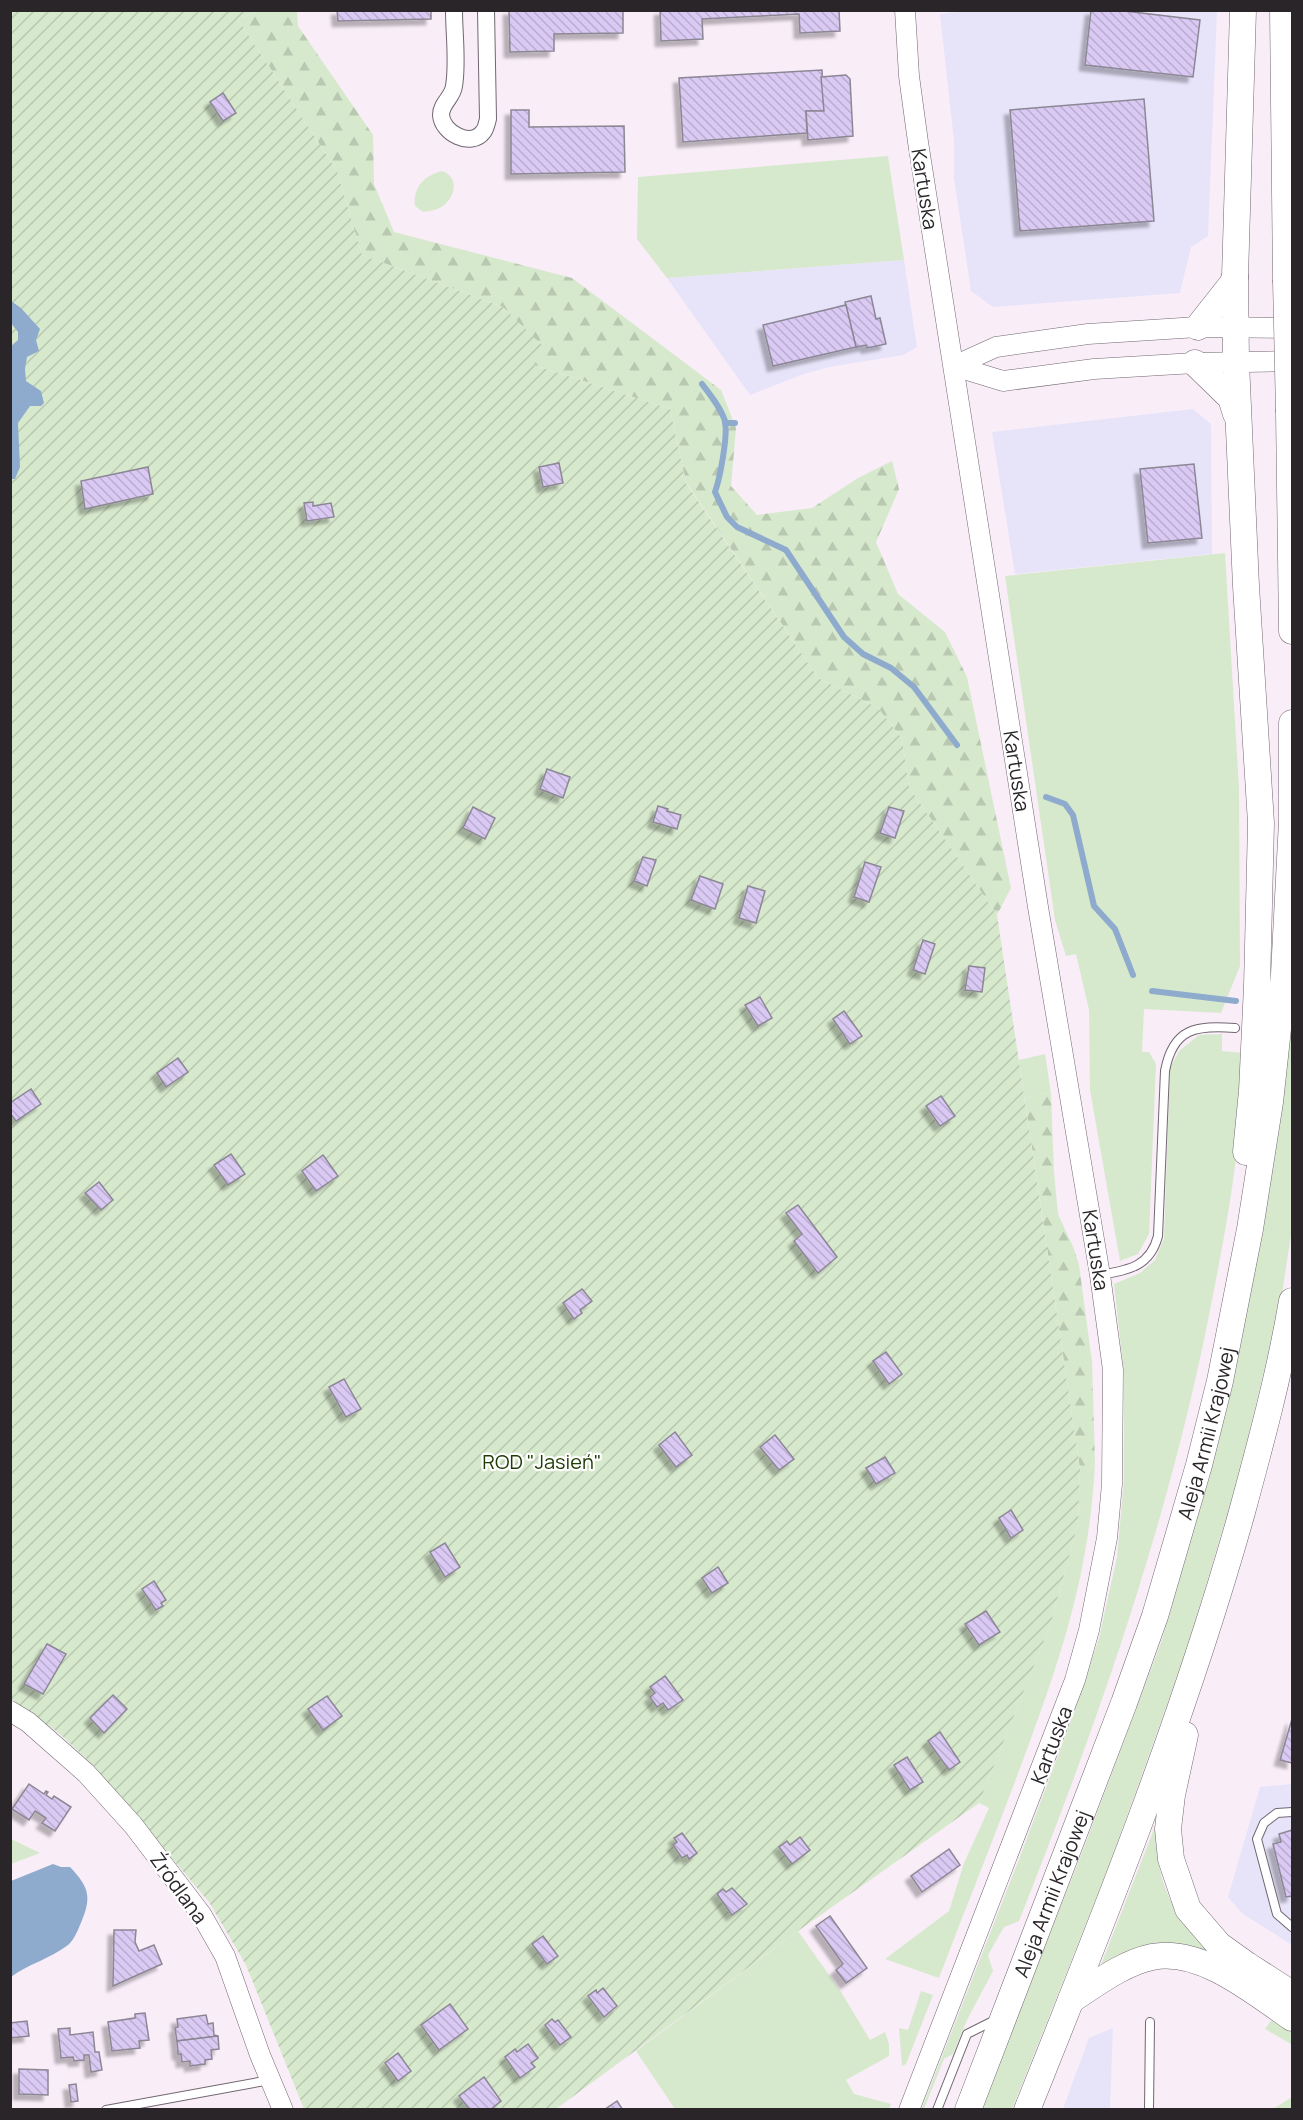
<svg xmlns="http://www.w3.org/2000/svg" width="1303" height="2120" font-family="Manrope,sans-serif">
<defs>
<pattern id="forest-firs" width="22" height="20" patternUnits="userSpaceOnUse" patternTransform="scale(1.5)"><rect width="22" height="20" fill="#d7e9cd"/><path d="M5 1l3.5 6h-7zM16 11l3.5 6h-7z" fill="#b9c8b0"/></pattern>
<pattern id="garden-furrows" width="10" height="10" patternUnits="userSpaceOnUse" patternTransform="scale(1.5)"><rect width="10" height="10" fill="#d7e9cd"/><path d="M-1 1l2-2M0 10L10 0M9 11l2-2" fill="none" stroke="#b9c8b0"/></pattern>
<pattern id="building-back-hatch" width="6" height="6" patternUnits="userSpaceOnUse" patternTransform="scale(1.5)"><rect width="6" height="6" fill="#d9c9f3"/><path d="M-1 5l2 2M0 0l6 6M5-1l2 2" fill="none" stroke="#baacd0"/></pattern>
<filter id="shadow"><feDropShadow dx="-5.5" dy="5.5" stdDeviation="1.5" flood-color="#0004"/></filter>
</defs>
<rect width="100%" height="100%" fill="#f9edf8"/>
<g fill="#e7e4fa">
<polygon points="974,10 1217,11 1208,236 1191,247 1180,293 993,307 971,291 954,178 954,141 940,14"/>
<polygon points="904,260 917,347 903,355 829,367 804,374 750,395 667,278"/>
<polygon points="1193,409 1211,424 1212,554 1015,574 992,432"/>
<polygon points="1292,1784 1292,1945 1243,1914 1228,1897 1260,1787"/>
<polygon points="1113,2028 1110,2109 1063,2109 1089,2038"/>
</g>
<g fill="#d7e9cd">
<polygon points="888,156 904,260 667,278 637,239 638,177"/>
<path d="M442,171c17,6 14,25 1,35 -6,4 -13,5 -20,6l-8,-6c-3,-18 10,-31 27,-35z"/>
<polygon points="1225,553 1239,789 1240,966 1221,1013 1144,1009 1142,1052 1149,1052 1156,1064 1149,1234 1138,1254 1120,1261 1090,1090 1089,1010 1076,954 1066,956 1055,920 1005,576"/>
<polygon points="1292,1001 1292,1229 1281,1300 1240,1471 1187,1649 1108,1869 1012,2109 979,2110 1080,1858 1162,1640 1211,1466"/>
<path d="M1222,1034v17l21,2c-2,29 -3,58 -5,86 -5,52 -15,105 -25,156 -41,216 -113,422 -194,626l-15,6 -16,28 5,16 -26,49 -14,34 -9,5 -20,50 -3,1 99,-253 52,-139 27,-80 18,-81 7,-77v-106l-10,-90 26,-11 15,-13 9,-22 6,-170 9,-17 20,-16z"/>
<path d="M1045,1054l6,40c-11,-2 -17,0 -26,7l-6,-41z"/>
<path d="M1095,1463c-5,102 -30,183 -65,278 -29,80 -61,158 -91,237l-54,-19 64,-48 15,-48 25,-55 -10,-5 71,-177 28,-102 2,-55h9z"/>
<path d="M1156,1824c1,14 0,29 3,42 15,74 76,100 133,138l-143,-59c-19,5 -34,12 -50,25z"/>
<polygon points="11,1839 40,1853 11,1864"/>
<polygon points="798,1931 841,1992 870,2040 885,2032 889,2044 889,2056 846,2080 854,2094 891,2104 889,2109 675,2109 636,2051"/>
<polygon points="921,1991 933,1995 906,2064 902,2066 899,2028 908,2030"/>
<polygon points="1275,2015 1292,2027 1292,2109 1273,2109 1292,2097 1291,2044 1265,2029"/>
</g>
<g fill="url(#forest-firs)">
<polygon points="260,11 297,11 298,26 373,135 374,184 394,232 572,278 652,338 721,390 736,428 731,486 757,515 812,508 858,478 892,461 899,489 876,542 898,594 945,632 967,677 1011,888 997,915 909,787 902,739 878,708 818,678 686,482 670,409 534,365 503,307 362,255 337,171 238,19"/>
<polygon points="1042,1093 1051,1094 1054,1172 1058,1214 1074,1249 1079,1265 1092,1362 1095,1463 1089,1469 1080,1469 1025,1101 1033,1095"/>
</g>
<polygon fill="url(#garden-furrows)" points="11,11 260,11 238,19 337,171 362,255 503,307 544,347 534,365 670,409 686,483 818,678 878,708 902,739 909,787 997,915 1080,1469 1078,1524 1050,1626 979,1803 798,1931 556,2109 304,2109 246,1965 209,1902 93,1765 60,1734 11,1699"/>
<g fill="#8eabce">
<polygon points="11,301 21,308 40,329 36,340 39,351 27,357 25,369 26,381 41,391 44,403 41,406 30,406 18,423 20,467 15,479 10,479 10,347 18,340 18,332 11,323"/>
<path d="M53,1864l8,3h9c20,21 22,31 10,58 -3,7 -6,15 -12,20 -18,14 -40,19 -57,32v-96z"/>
</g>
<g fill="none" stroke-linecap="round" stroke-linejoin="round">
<g stroke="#8eabce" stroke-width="6">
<path d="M702,384c9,12 19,24 23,37 3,15 -5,57 -10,71l12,25 10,10 49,23 58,87 19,17 28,14 23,19 43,58"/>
<polyline points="725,423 735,423"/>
<polyline points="1046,797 1065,804 1073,815 1094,906 1115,929 1133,975"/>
<polyline points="1152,991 1236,1001"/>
</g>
</g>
<g fill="url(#building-back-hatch)" stroke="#8c8794" stroke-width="1.5" filter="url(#shadow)">
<polygon points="337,10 431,10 431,19 338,21"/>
<polygon points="509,10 623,10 623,33 554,34 554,51 510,52"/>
<polygon points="660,10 839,10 840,31 800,33 799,14 702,19 703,39 661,41"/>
<polygon points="1091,10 1116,10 1200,20 1193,77 1085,65"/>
<polygon points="822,70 824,111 806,111 807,133 683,142 679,78"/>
<polygon points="846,75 850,79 853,136 808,140 806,111 824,111 821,77"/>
<polygon points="223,93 236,113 223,121 210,102"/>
<polygon points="1144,99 1154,221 1020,231 1010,110"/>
<polygon points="511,110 529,110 529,127 624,126 625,172 511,174"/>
<polygon points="871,296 876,319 880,318 886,344 867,348 866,345 856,347 845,302"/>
<polygon points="846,305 856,347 773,366 763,325"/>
<polygon points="559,463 563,483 543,487 539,467"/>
<polygon points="1194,464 1202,538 1148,543 1140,469"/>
<polygon points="148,467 153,494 85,509 81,481"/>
<polygon points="313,502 313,506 331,503 334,517 307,521 304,503"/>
<polygon points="547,769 570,777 563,798 540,789"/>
<polygon points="658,806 668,809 667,811 681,815 677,829 653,822"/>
<polygon points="473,807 495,818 485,839 463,828"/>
<polygon points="889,807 904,811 895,838 880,833"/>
<polygon points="643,857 656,860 647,886 634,881"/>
<polygon points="865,862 881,867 869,902 854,897"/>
<polygon points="700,876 723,884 715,909 691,900"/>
<polygon points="748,886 765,891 756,923 739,918"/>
<polygon points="923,940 935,944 925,974 913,970"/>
<polygon points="969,966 985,968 982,992 965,990"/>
<polygon points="760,997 772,1018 758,1026 745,1005"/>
<polygon points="844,1011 862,1036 850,1044 833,1019"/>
<polygon points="178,1058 188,1072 166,1087 157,1073"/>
<polygon points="31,1089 41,1104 16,1121 10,1113 10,1103"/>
<polygon points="941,1096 955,1116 940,1126 926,1106"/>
<polygon points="231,1154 245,1174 228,1185 214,1165"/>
<polygon points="323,1155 338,1176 316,1191 302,1171"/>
<polygon points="99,1182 113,1200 101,1210 85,1193"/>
<polygon points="798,1205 837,1257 818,1273 794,1241 802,1234 786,1213"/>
<polygon points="582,1289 592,1301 580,1310 582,1313 574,1319 563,1303"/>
<polygon points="886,1352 902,1374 889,1384 873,1361"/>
<polygon points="344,1379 361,1409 346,1417 329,1387"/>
<polygon points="675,1432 692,1455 676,1467 659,1445"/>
<polygon points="775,1435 794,1459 779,1470 760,1447"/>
<polygon points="885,1457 895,1473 876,1484 866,1468"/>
<polygon points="1011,1510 1023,1530 1011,1538 999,1518"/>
<polygon points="445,1543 460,1567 445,1577 430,1552"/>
<polygon points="718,1567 728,1583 712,1593 702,1578"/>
<polygon points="154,1581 166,1600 161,1603 163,1606 156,1610 142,1589"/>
<polygon points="986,1611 1000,1632 979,1645 965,1624"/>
<polygon points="47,1644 66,1654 43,1694 24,1684"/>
<polygon points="665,1676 683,1700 668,1710 663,1703 657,1707 650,1697 655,1693 650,1687"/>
<polygon points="113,1695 127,1709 104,1733 90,1718"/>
<polygon points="327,1696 342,1716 323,1730 308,1709"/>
<polygon points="1292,1719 1292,1763 1280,1760"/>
<polygon points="940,1732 960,1762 949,1770 928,1741"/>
<polygon points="907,1757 923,1782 910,1790 894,1765"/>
<polygon points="29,1784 44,1794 46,1791 48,1792 46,1795 52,1799 54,1796 71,1807 55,1831 42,1823 46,1818 35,1811 29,1820 12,1809"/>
<polygon points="1292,1830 1292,1896 1286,1897 1273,1844 1281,1842 1279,1834"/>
<polygon points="682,1833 697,1853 689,1859 687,1855 682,1858 673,1845 677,1842 674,1838"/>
<polygon points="800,1837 810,1850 792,1864 779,1847 787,1841 790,1845"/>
<polygon points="949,1849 960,1865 922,1892 911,1876"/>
<polygon points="732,1888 747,1904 732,1915 717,1894 723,1889 726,1892"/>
<polygon points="830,1916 867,1968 846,1983 836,1970 843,1964 816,1926"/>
<polygon points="114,1930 136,1930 135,1942 139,1951 154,1945 162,1964 113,1986"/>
<polygon points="543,1936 558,1956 547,1964 532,1944"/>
<polygon points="603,1988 617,2006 604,2017 588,1996 596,1990 597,1993"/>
<polygon points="450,2004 468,2029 439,2050 421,2025"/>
<polygon points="145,2013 149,2040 139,2041 140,2048 112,2051 108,2022 135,2018 135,2014"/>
<polygon points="206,2015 208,2024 213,2023 214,2035 218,2036 177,2041 175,2028 178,2027 177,2019"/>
<polygon points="552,2019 555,2022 558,2020 571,2037 560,2045 545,2025"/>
<polygon points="27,2021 29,2036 10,2038 10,2023"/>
<polygon points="70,2028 70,2035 93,2032 95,2052 99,2052 102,2070 91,2072 89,2055 84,2055 84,2060 74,2061 73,2057 61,2058 58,2029"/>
<polygon points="218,2036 219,2049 211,2050 212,2059 205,2060 205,2064 190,2066 190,2061 182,2062 181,2054 178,2054 177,2041"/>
<polygon points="528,2044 538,2058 531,2063 535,2067 520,2078 505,2057 515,2049 517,2052"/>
<polygon points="398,2053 411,2071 398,2081 385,2063"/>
<polygon points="19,2069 48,2070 48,2095 19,2094"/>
<polygon points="484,2077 501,2101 490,2110 470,2110 459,2096"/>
<polygon points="76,2084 78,2101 71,2102 69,2085"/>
<polygon points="617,2101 623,2110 604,2110"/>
</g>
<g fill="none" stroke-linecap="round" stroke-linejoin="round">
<g stroke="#716771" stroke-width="10">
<g id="service">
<path d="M1100,1275c28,-5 50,-8 58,-39l7,-165c8,-43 31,-46 70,-43"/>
<polyline points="1292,1812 1277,1813 1264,1823 1257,1839 1277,1914 1292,1927"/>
<polyline points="106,2110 270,2080"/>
<polyline points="937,2110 967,2034 997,2019"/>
<polyline points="1149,2110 1150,2022"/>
</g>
</g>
<g stroke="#716771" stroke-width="18">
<path id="minor" d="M454,10c0,25 4,52 0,76 -1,11 -13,17 -13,29 1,18 30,33 42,17 3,-3 4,-10 5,-13l-2,-109"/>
</g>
<g stroke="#716771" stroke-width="21">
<g id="tertiary">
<polyline points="905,10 909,76 918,142 1038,907 1100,1275 1113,1370 1112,1484 1107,1538 1089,1630 1075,1680 909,2110"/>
<polyline points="954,366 996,347 1088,334 1198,327 1292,328"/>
<polyline points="954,366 1003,381 1094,369 1195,363 1292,361"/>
<polyline points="10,1711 28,1722 86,1773 133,1825 201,1914 225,1956 260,2055 283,2110"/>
</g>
</g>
<g stroke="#716771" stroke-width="27">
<g id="primary">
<polyline points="1243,10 1235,277 1236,362 1246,586 1261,823 1257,986 1252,1091 1246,1152"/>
<polyline points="1283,10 1286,280"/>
<polyline points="1198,327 1232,284 1235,277"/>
<polyline points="1195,363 1231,398 1236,414"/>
<polyline points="1289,412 1292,631"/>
<polyline points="1185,1735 1172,1795 1168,1829 1171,1859 1188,1909 1219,1945 1247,1965 1292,1994"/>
<path d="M1071,2000c25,-16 52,-37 81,-43 49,-10 103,36 140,61"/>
<path id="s1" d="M968,2110l156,-407 31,-87 44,-151 21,-84 30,-152 20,-127 14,-128 8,-153v-98"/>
<path d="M1027,2110c79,-197 158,-394 215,-598 19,-70 38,-140 50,-211"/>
</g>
</g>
<use href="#service" stroke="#fff" stroke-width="8"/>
<use href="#minor" stroke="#fff" stroke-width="16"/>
<use href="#tertiary" stroke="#fff" stroke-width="20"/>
<use href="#primary" stroke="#fff" stroke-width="26"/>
<g stroke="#716771" stroke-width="27" stroke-linecap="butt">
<polyline id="primary-bridge" points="1286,280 1289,412"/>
</g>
<use href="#primary-bridge" stroke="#fff" stroke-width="26"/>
</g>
<g text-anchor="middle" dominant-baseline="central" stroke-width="4.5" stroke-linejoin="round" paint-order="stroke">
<g font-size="20" fill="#292529" stroke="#fefefe">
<text transform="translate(925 189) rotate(81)">Kartuska</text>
<text transform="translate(1017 771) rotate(81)">Kartuska</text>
<text transform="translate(1096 1250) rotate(81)">Kartuska</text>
<text stroke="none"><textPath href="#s1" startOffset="718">Aleja Armii Krajowej</textPath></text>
<text transform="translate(1051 1745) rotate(-69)">Kartuska</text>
<text transform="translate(179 1888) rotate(54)">Źródlana</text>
<text stroke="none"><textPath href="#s1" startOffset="232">Aleja Armii Krajowej</textPath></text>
</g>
<g font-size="20" fill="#1d3c02" stroke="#fefefe">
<text x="542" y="1461">ROD "Jasień"</text>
</g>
</g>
<rect width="1303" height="2120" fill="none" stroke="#292529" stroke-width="24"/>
</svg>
